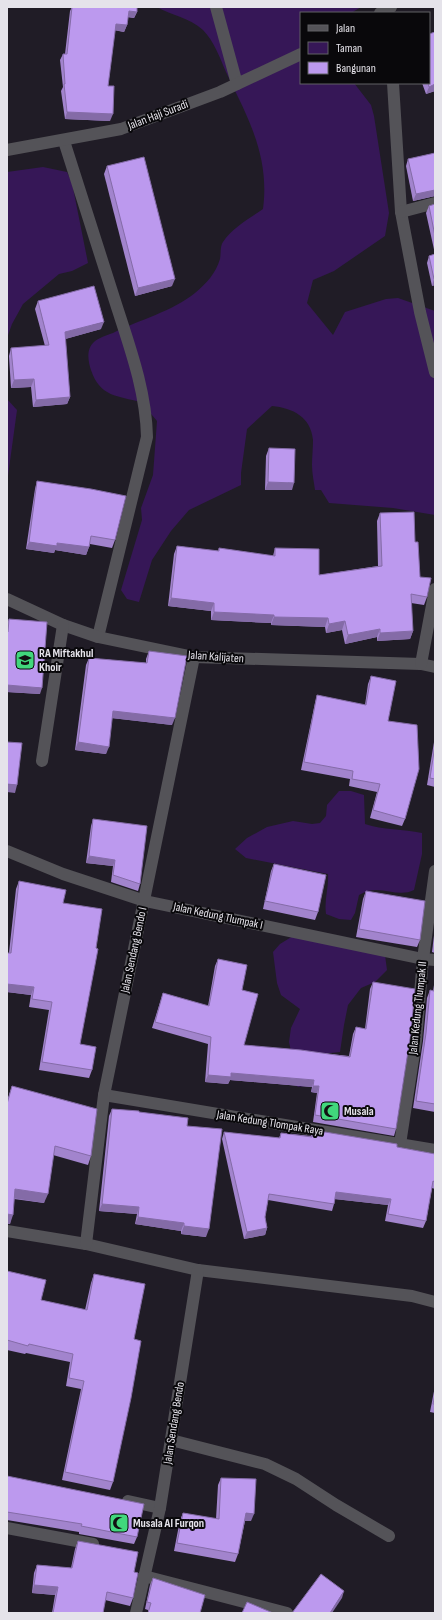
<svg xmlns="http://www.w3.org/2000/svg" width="442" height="1620" font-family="'Sofia Sans Condensed',sans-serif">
<rect width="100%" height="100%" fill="#201c26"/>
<g fill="#361757">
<path d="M157,7h204l-10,6h-50v70h53l17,22 3,11 15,97 -4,23 -51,35 -21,9 -6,23 26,32 12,-23 41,-13 12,-1 37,13v204l-42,-7 -64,-5 -8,-13h-6c-1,-8 -3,-16 -3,-25 0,-8 1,-16 1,-25 -2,-23 -20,-32 -41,-34l-25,23 -6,44v12l-52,25 -18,21 -19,29 -13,42 -12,-3 -6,-9 21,-70 -1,-12 12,-33 4,-54 -16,-19c-23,-6 -41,-5 -50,-32 -3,-9 -5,-21 3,-28 4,-4 13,-7 19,-9 26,-13 60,-22 82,-40 11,-9 21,-20 25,-34 1,-5 0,-13 3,-17 9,-14 27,-24 40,-33 7,-53 -15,-91 -37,-137 -6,-14 -12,-31 -23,-42 -14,-13 -31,-14 -46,-23z"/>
<polygon points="43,167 67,172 72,183 88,263 72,271 59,274 23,304 12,324 7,338 7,172"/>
<polygon points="7,399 17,410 7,483"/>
<path d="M339,791h12l13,4 1,29c18,6 38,5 57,9v21l-8,36c-18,9 -35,-8 -55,5l-4,18 -4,7 -12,-1 -13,-5c-2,-15 3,-26 2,-40l-82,-16 -11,-9 12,-11 20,-11 26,-6 19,3 8,-1 6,-7 1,-11z"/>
<polygon points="293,936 385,955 387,970 375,982 361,988 348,1005 344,1025 340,1052 321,1054 305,1086 298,1087 292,1081 293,1060 289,1042 291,1028 300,1009 281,995 277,983 273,952 280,944"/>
</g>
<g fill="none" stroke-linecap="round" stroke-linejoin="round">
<g stroke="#545358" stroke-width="12">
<polyline points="216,7 237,84"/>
<polyline points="380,13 391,7"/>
<polyline points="393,83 401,212 420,312 435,372"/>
<path d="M64,141c17,53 34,106 51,160 14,44 31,89 32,136l-49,200"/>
<polyline points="7,150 121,129 220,92 301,54"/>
<polyline points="401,212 435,203"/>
<polyline points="7,599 63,625 98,637 194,657 421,664 435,667"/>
<polyline points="421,664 435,589"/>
<polyline points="42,761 63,625"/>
<polyline points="7,851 63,874 145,901 423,959 435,960"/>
<polyline points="104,1095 435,1150"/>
<polyline points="400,1144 416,1040 423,959 435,871"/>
<polyline points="7,1231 86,1244 198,1270 412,1296 435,1302"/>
<polyline points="86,1244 104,1095 194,657"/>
<polyline points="171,1440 265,1464 296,1479 336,1505 389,1536"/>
<polyline points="128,1501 160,1508"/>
<polyline points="7,1528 93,1544"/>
<polyline points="144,1576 287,1613"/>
<polyline points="136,1613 160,1508 198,1270"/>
</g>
</g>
<g fill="#a284cd">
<polygon points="72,7 137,7 137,12 134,18 128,17 127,25 124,32 115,30 108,86 110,121 65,119 61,91 63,87 60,60 63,54 65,54 70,11"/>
<polygon points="435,32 435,91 426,94 422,83 429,83 429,34"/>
<polygon points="435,153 435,196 413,201 406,166 408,159"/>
<polygon points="107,166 172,286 135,296 104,174"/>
<polygon points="435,204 435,285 432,286 427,263 429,256 435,254 426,213 429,206"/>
<polygon points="38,301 101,329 65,339 70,397 67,404 33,407 31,387 11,388 9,356 11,348 45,346 35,309"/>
<polygon points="269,448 292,490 265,490 266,456"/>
<polygon points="37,481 115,540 112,548 90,544 86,555 55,550 54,553 26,549 35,489"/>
<polygon points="380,513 415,542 420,577 427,597 424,605 411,603 413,631 410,639 377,641 377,637 345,644 342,630 326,633 325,627 271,625 271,623 211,620 211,611 168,606 174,554 177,546 218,551 219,548 273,556 275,548 319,575 378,566 377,521"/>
<polygon points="9,619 40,694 7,692 7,624"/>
<polygon points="149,651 172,725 112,718 106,754 75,750 86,665 89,658 146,663 146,659"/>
<polygon points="371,676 388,721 405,819 402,826 370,818 377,792 349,786 350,779 301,770 315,703 317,695 365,705 368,684"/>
<polygon points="435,736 435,787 427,785"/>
<polygon points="93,819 140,884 138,891 111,882 113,866 86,863 91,826"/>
<polygon points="274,864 318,912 315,920 263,909 271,871"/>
<polygon points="19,881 63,903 80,1044 92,1070 89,1078 39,1070 49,1010 29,1007 31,995 7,992 7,953 9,953 16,889"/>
<polygon points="366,891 420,940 417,947 356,937 363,899"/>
<polygon points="435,927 435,953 432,952"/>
<polygon points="218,959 242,990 244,1045 349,1056 353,1034 356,1027 365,1029 370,989 373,982 396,1129 394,1136 313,1122 317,1093 311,1092 312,1087 230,1080 228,1084 205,1082 208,1044 152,1028 163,993 208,1006 215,966"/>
<polygon points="435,979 435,1112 413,1108 423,1041 427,998 430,990 433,991"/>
<polygon points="12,1086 91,1156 88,1165 53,1155 44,1203 14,1199 10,1224 7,1224 7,1101"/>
<polygon points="112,1109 139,1112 187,1126 206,1237 181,1234 181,1231 135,1224 137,1214 99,1211 109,1116"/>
<polygon points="313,1130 397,1147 435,1154 435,1189 432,1188 426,1221 423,1228 385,1221 388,1205 335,1199 334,1204 332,1211 268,1200 265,1217 267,1228 265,1235 244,1239 222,1139 224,1132 279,1138 281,1133 311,1136"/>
<polygon points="7,1271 41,1300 85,1310 91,1283 94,1274 134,1339 113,1482 110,1490 62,1480 81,1389 66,1386 70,1362 26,1353 25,1354 7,1350"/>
<polygon points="435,1386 435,1413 430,1412"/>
<polygon points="7,1476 137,1537 134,1544 79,1534 79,1532 7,1520"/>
<polygon points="221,1478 251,1521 245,1521 238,1554 235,1562 174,1551 180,1520 183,1513 216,1519 218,1485"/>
<polygon points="78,1541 134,1572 133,1598 130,1606 105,1600 103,1613 52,1613 55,1595 32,1593 34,1573 37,1565 71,1568 75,1549"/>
<polygon points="153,1578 200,1613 148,1613 148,1610 145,1609 150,1585"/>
</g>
<g fill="#846ba7">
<polygon points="129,11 137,12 134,18 127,17"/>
<polygon points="116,24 127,25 124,32 113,30"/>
<polygon points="435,84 435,91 426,94 429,87"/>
<polygon points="67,112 113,114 110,121 65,119"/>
<polygon points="435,190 435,196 413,201 416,194"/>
<polygon points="175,279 172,286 135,296 138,288"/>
<polygon points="434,279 435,279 435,285 432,286"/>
<polygon points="104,322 101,329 62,340 65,332"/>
<polygon points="34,379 31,387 11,388 14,380"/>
<polygon points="70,397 67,404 33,407 36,400"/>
<polygon points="268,482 294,483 292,490 265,490"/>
<polygon points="29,542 57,543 89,547 86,555 55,550 54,553 26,549"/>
<polygon points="171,598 214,603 211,611 168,606"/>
<polygon points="214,612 274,615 271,623 211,620"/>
<polygon points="274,617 328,618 325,627 271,625"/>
<polygon points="345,621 342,630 326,633 329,624"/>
<polygon points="380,629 377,637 345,644 348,635"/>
<polygon points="413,631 410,639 377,641 380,633"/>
<polygon points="7,685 42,688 40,694 7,692"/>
<polygon points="113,711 175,718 172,725 111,718"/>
<polygon points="78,742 109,747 106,754 75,750"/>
<polygon points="7,784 17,785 15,793 7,792"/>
<polygon points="89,856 115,860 113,866 86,863"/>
<polygon points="7,984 34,987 31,995 7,992"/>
<polygon points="231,1073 314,1080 312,1087 230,1080 228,1084 205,1082 208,1075"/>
<polygon points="313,1086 319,1086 317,1093 311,1092"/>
<polygon points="15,1189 48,1194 44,1203 12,1198"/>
<polygon points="336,1192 391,1199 388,1205 334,1199"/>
<polygon points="102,1204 139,1207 137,1214 99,1211"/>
<polygon points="7,1214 13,1215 10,1224 7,1224"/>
<polygon points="138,1217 184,1223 181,1231 135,1224"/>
<polygon points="184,1226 209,1229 206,1237 181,1234"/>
<polygon points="267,1228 265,1235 244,1239 247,1232"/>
<polygon points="246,1513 254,1514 251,1521 243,1521"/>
<polygon points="34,1585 58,1587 55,1595 32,1593"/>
<polygon points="344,1591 342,1598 332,1613 330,1613"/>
</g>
<g fill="#bc99ee" stroke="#846ba7">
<polygon points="72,7 137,7 137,12 129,11 127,25 116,24 108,86 114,86 113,114 67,112 64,84 65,84 63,54 67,54"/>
<polygon points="435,32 435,84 429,87 428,83 429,83 429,34"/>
<polygon points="435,153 435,190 416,194 408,159"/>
<polygon points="144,157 175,279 138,288 107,166"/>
<polygon points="435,204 435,236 429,206"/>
<polygon points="435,254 435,279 434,279 429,256"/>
<polygon points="94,286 104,322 65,332 70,397 36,400 34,379 14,380 11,348 49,345 38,301"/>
<polygon points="269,448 295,449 294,483 268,482"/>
<polygon points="37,481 91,489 126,496 115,540 91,536 89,547 57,543 57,546 29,542"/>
<polygon points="414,512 415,542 418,542 420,577 431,578 427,597 411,594 413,631 380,633 380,629 348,635 345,621 329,624 328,618 274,617 274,615 214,612 214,603 171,598 177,546 219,551 219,548 275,556 275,548 319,549 319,575 382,566 380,513"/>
<polygon points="9,619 47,622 42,688 7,685 7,632 8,632"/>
<polygon points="149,651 187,656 175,718 113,711 109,747 78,742 89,658 147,663"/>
<polygon points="371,676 396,681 388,721 417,725 419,769 405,819 373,810 380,784 352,779 353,771 304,762 317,695 366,705"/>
<polygon points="7,742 22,743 17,785 7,784"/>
<polygon points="435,745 435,779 430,778"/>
<polygon points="93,819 147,826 140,884 113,875 115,860 89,856"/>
<polygon points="274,864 326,875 318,912 265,901"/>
<polygon points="19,881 66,890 63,903 102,909 96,948 98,949 80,1044 96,1047 92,1070 42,1062 52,1002 32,999 34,987 7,984 7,953 11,953"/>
<polygon points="366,891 425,901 420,940 359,929"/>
<polygon points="218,959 247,965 242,990 258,994 244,1045 301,1050 350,1057 356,1027 366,1029 373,982 415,989 411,1032 396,1129 315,1115 319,1086 313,1086 314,1080 231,1073 231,1077 208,1075 211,1037 155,1022 163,993 209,1006"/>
<polygon points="435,987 435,1104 416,1101 426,1033 430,990 434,991"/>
<polygon points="12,1086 97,1109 91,1156 55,1146 48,1194 15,1189 13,1215 7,1214 7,1104"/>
<polygon points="112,1109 139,1111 139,1112 188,1118 187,1126 222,1129 209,1229 184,1226 184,1223 138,1217 139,1207 102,1204"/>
<polygon points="313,1130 397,1144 397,1147 435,1154 435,1182 433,1181 426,1221 388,1214 391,1199 336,1192 334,1204 269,1194 265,1217 267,1228 247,1232 224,1132 280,1138 281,1133 312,1137"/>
<polygon points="7,1271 46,1280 41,1300 87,1310 94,1274 145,1284 134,1339 141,1341 131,1398 113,1482 65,1472 84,1381 69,1378 73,1354 29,1344 28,1346 7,1340"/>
<polygon points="435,1395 435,1404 433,1404"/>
<polygon points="7,1476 144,1504 137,1537 81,1526 82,1524 7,1512"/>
<polygon points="221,1478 256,1479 254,1514 246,1513 238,1554 177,1543 183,1513 219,1519"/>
<polygon points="78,1541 138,1552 134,1572 138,1573 133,1598 107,1592 103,1613 53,1613 58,1587 34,1585 37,1565 72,1568"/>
<polygon points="321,1574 344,1591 330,1613 292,1613"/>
<polygon points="153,1578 205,1595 200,1613 148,1613 151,1603 147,1602"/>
<polygon points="247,1602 273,1613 242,1613"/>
</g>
<defs>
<g id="school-square" transform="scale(1)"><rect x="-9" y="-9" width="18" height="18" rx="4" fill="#41d77c" stroke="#09080b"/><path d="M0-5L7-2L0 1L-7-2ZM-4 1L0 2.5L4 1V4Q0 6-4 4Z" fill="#111"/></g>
<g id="mosque-square" transform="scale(1)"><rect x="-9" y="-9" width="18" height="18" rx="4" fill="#41d77c" stroke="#09080b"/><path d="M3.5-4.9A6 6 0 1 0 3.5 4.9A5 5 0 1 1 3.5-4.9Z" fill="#111"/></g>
</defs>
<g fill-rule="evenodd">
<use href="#school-square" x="25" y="660"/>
<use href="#mosque-square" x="330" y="1111"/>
<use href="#mosque-square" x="119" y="1523"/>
</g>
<g text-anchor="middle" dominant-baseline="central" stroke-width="4" stroke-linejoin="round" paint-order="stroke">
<g font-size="12" fill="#e5e3ea" stroke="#09080b">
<text transform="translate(158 115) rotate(-21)">Jalan Haji Suradi</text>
<text transform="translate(216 657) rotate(4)">Jalan Kalijaten</text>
<text transform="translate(218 916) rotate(12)">Jalan Kedung Tlumpak I</text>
<text transform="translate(134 950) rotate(-78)">Jalan Sendang Bendo I</text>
<text transform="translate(418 1008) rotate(-84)">Jalan Kedung Tlumpak II</text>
<text transform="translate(270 1123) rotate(9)">Jalan Kedung Tlompak Raya</text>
<text transform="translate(174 1423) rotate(-81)">Jalan Sendang Bendo</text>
</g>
<g font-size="12" font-weight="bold" fill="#e5e3ea" stroke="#09080b" text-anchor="start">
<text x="39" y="653">RA Miftakhul<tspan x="39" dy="14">Khoir</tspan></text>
<text x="344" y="1111">Musala</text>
<text x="133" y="1523">Musala Al Furqon</text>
</g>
</g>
<rect width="442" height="1620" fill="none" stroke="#e5e3ea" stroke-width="16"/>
<rect x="300" y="12" width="130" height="72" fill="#09080b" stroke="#616064"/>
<rect x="308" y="25" width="20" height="6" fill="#545358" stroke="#616064"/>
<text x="336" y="32" font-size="12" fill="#e5e3ea">Jalan</text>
<rect x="308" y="42" width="20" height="12" fill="#361757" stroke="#616064"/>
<text x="336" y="52" font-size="12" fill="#e5e3ea">Taman</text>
<rect x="308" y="62" width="20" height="12" fill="#bc99ee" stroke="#616064"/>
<text x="336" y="72" font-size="12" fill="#e5e3ea">Bangunan</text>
</svg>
